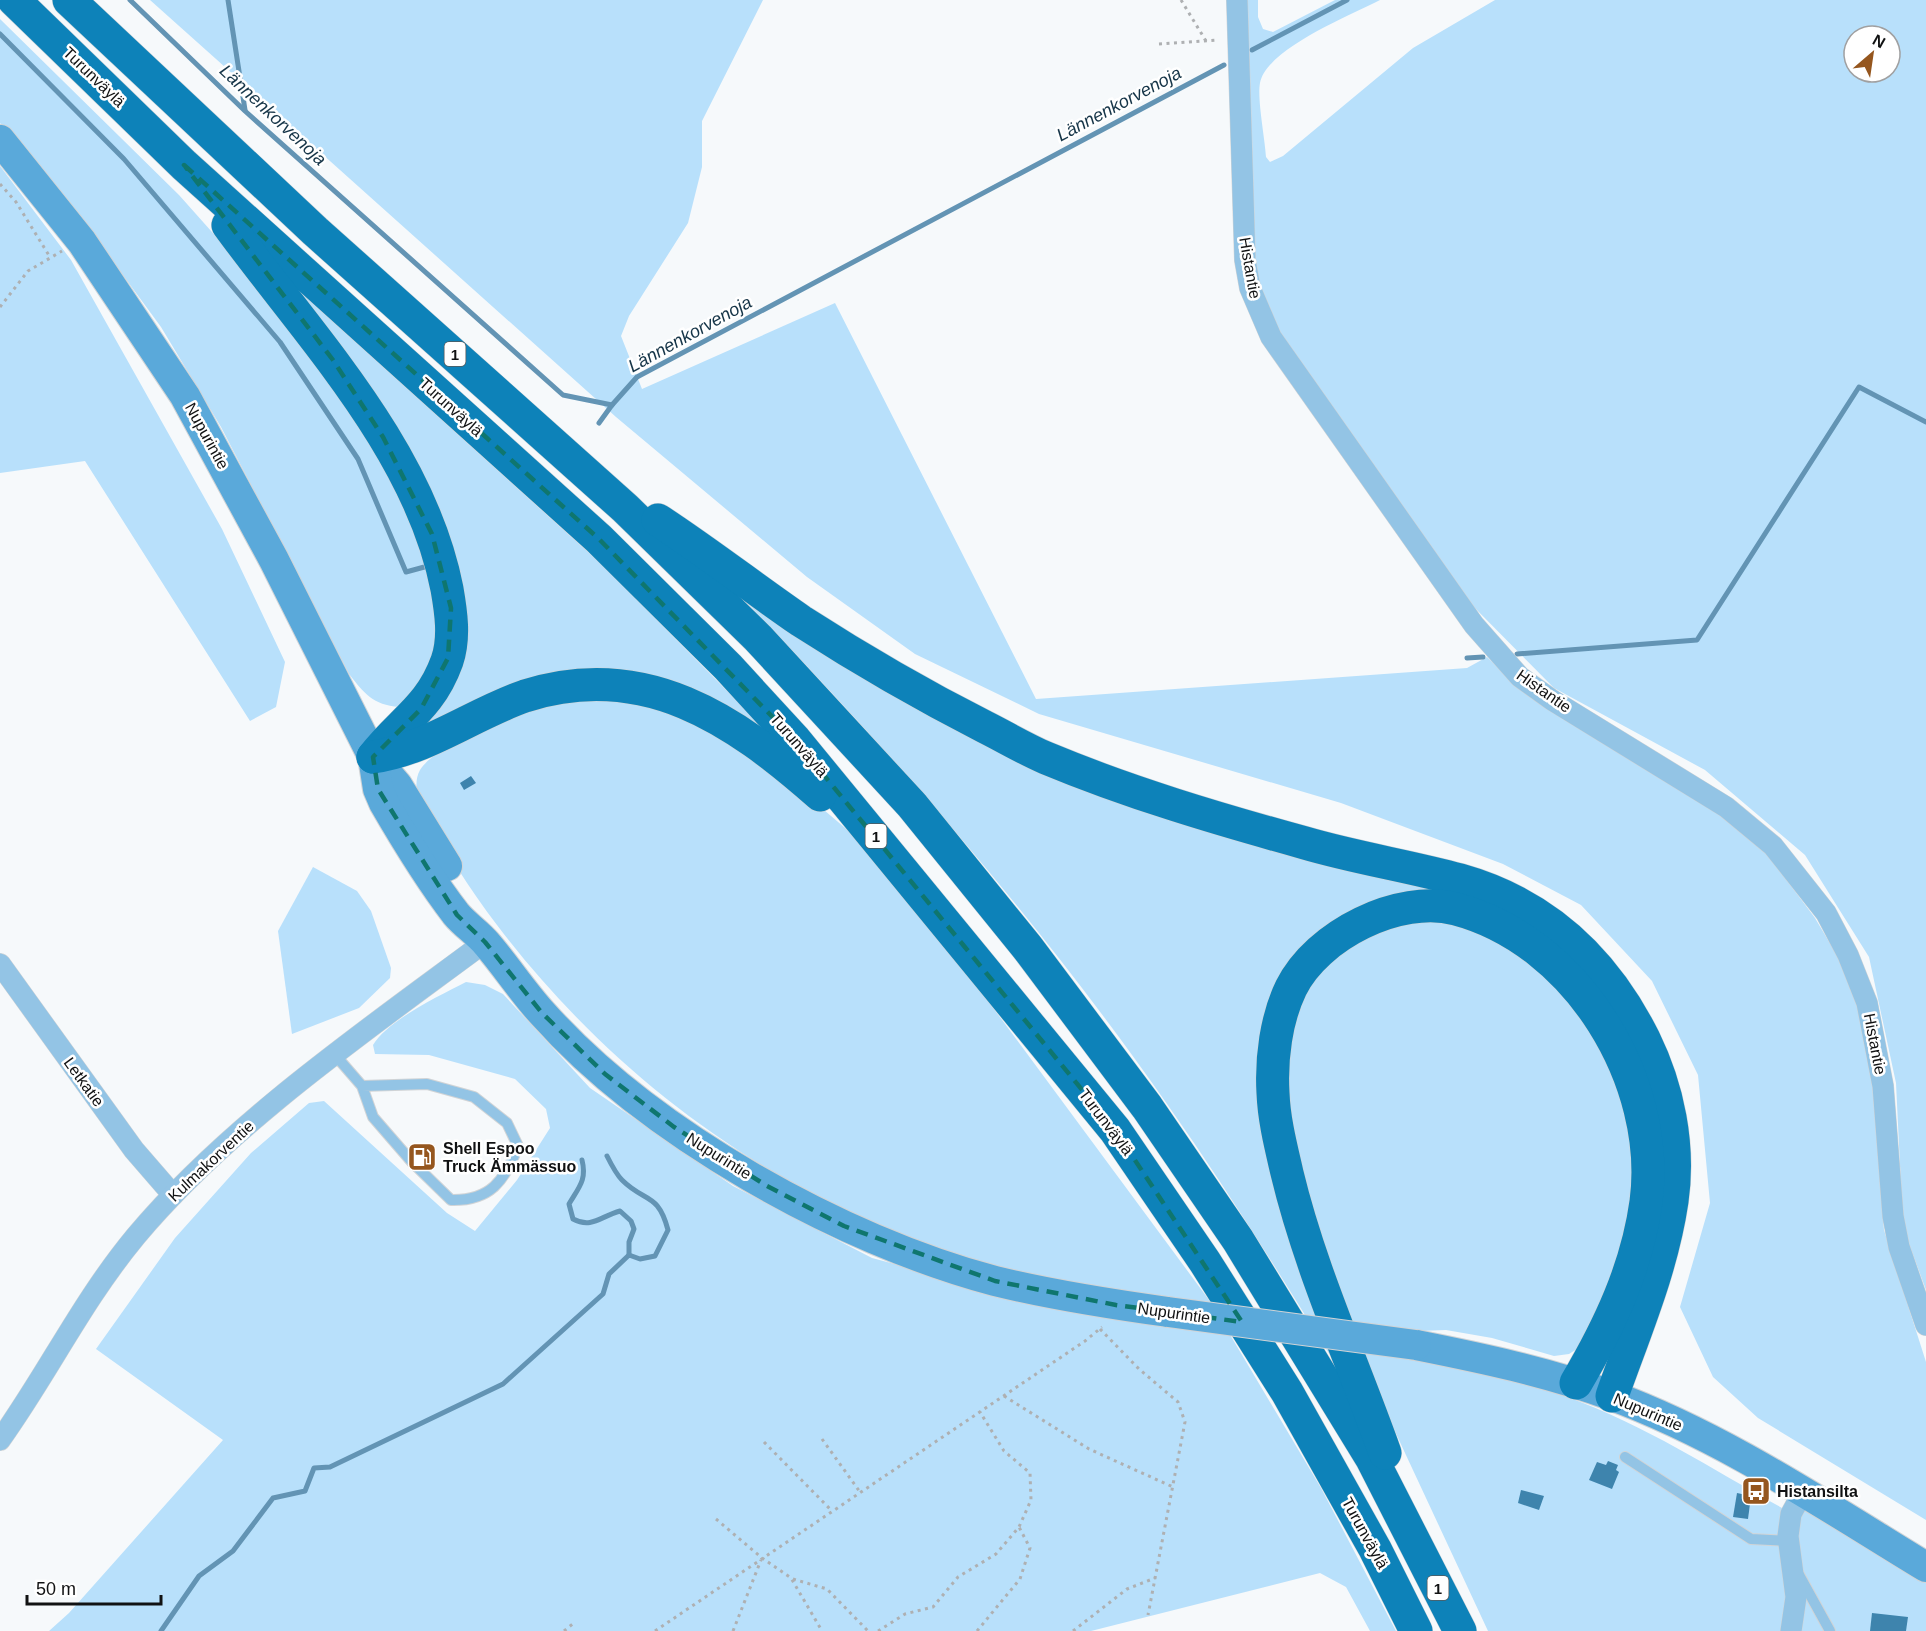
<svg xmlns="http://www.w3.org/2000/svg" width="1926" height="1631" font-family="Helvetica,sans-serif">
<rect width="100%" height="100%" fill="#f6f9fb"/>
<g fill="#b8e0fb" fill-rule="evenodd">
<polygon points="150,0 763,0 702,121 702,167 688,223 629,316 621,336 642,389 835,303 1036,699 1467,668 1487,657 1519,687 1708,806 1765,851 1815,918 1844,967 1860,1010 1872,1080 1884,1230 1926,1362 1926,1520 1758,1418 1713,1377 1680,1307 1710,1203 1698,1075 1652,981 1581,905 1503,864 1341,803 1039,714 915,654 807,577 616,417"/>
<path d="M1244,0h14v17l5,12 10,3 62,-32h45c-29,15 -114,49 -120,83 -3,16 5,56 6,74l4,5 13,-6 130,-108 82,-48h431v1290l-23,-62 -7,-145 -27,-126 -64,-102 -100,-85 -151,-82 -89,-90 -194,-275 -18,-64zM1854,36h36v36h-36z"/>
<path d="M0,19l179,176 90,101 96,131 65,131 11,75 -18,54 -24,20c-26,-2 -35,-14 -50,-33l-128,-247 -60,-100 -69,-94 -92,-110z"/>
<polygon points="0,166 71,260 222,529 285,662 276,707 250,721 85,461 0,473"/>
<polygon points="288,281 598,561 763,727 761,729 642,676 409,742 459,611"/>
<path d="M722,574c109,76 219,146 341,198 122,52 254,81 383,111 28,10 57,21 83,36 32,19 60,49 81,79 84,116 62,246 2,368l-7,2 -2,-9c23,-57 48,-112 52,-174 9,-128 -101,-298 -241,-288 -22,2 -43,12 -61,21 -52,25 -80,75 -87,132 -12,102 47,233 81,329h-2c-58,-93 -115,-186 -178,-275 -132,-189 -285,-362 -446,-528z"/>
<path d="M550,697l106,4 120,68 82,70 116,143 238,322c-56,-8 -113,-15 -169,-27 -219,-46 -411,-174 -546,-352 -28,-36 -51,-76 -76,-114 -3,-12 -8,-29 -1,-41 16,-26 99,-58 130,-73z"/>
<polygon points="313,867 357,891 371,911 391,968 390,978 359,1008 292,1034 278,931"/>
<polygon points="1422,913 1512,940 1588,1012 1634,1120 1632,1224 1585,1344 1569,1354 1554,1356 1492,1338 1446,1330 1418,1331 1345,1322 1282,1112 1294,1002 1327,955"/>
<path d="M466,982l19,3 18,9 87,94 143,98 139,72 150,40 207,35 92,155 75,143h-26l-24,-44 -26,-14 -229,58h-1042l20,-18 154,-173 -127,-91 79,-111 76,-85 58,-50 15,-2 123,112 28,18 42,-51 33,-52 -4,-19 -31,-30 -86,-24 -54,-1 -2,-9c15,-25 66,-49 93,-63z"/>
<path d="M1357,1350c73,11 144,23 213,48 75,27 145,73 214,111l5,81 -7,41h-294z"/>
<polygon points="1806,1508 1926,1581 1926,1631 1795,1631 1797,1516"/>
</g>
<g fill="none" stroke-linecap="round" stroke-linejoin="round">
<g stroke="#6394b4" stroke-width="5">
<polyline points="130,0 245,111 563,395 612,405 637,377 1224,65"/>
<polyline points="228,0 245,110"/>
<polyline points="0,34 124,159 280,342 358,459 406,572 428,566"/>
<polyline points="1252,50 1347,0"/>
<polyline points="599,423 612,405"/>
<polyline points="1517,654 1697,640 1859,387 1926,422"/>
<polyline points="1467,658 1483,657"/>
<path d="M582,1160c5,20 -3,27 -13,44l4,15c19,10 28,-3 47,-8l11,10 3,8 -5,13v13"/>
<path d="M161,1631l38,-55 34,-25 40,-53 32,-7 9,-23 16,-1 173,-83 100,-90 6,-20 20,-19 11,4 15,-3 13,-26c-10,-38 -23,-27 -46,-50 -6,-6 -11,-16 -15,-24"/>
</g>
</g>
<g fill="#3e84ad">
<polygon points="471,776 476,783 464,790 460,783"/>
<polygon points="1608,1461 1618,1465 1616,1470 1619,1472 1612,1489 1589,1480 1597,1462 1606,1465"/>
<polygon points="1521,1490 1544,1496 1539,1510 1518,1503"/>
<polygon points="1737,1493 1751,1496 1748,1519 1733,1517"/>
<polygon points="1872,1613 1908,1617 1906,1631 1870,1631"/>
</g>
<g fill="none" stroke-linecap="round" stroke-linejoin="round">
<g stroke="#d1d4d6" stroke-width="12">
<g id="service">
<path d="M336,1056l26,30 65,-2 47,13 33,26 11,23c-13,35 -28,55 -67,54l-39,-38 -39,-45 -11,-31"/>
<polyline points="1625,1457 1751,1539 1789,1541"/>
<polyline points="1798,1573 1830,1631"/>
</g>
</g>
<g stroke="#d1d4d6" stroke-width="22">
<g id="minor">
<polyline points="1237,0 1245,260 1250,288 1271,337 1474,625 1520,677 1552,700 1726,807 1773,846 1826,913 1848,955 1867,1003 1883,1086 1893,1216 1899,1247 1926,1325"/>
<polyline points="0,964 134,1150 173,1195"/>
<path d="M0,1440c48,-67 82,-139 136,-204 94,-112 232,-207 349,-294"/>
<polyline points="1791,1631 1796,1597 1788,1536 1791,1514 1803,1492"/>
</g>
</g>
<g stroke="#d1d4d6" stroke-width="32">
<g id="secondary">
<polyline points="0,140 82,242 185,396 274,560 373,757 397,785 447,866"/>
<path d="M373,757l5,32 6,14c22,38 45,76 72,111 9,11 22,19 31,30 19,22 35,47 55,69 107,120 298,227 453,268 57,14 115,23 173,31"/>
<path d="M1416,1345c65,13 132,27 194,50 112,41 214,110 316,172"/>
</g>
</g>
<g stroke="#d1d4d6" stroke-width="34">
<g id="motorway">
<polyline points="14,0 184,165 599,539 728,667 795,740 1115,1130 1205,1262 1287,1392 1375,1549 1416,1631"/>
<polyline points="69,0 315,231 625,508 758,638 912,805 1027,947 1147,1107 1238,1240 1372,1459 1460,1631"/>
<path d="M228,225c81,111 192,225 219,364 4,23 8,49 0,72 -17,47 -45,59 -74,96"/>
<path d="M658,520c49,32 95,68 143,101 59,38 121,74 184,106 20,10 40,22 61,31 84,35 172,61 259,85 51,15 104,23 155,37 85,24 145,81 184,159 24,49 36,106 28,162 -10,68 -37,130 -60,195"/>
<path d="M373,757c55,-8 100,-43 152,-61 119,-38 209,23 295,99"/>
<path d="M1385,1453c-33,-93 -75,-184 -98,-280 -6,-26 -13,-53 -14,-80 -2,-34 3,-74 18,-105 26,-53 108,-94 165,-79 121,32 206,172 190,293 -9,66 -37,125 -70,181"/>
</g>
</g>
<g stroke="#aeb0b2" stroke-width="3" stroke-dasharray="3 4.5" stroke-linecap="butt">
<polyline points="1181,0 1206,41"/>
<polyline points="1159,44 1218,40"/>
<polyline points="0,184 16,202 50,257"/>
<polyline points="0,307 28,271 62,251"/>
<polyline points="1100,1329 1139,1369 1178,1402 1185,1422 1148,1615"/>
<polyline points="1004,1396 1089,1449 1173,1487"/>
<polyline points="822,1439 860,1492"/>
<polyline points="764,1442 832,1511"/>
<polyline points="716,1519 762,1558 791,1578 822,1631"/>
<polyline points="793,1579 827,1589 868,1631"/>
<polyline points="564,1631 575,1622"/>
<polyline points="655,1631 1085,1341 1102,1327"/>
<polyline points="733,1631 761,1560"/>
<polyline points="878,1631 905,1614 933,1607 958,1577 996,1554 1019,1527 1031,1500 1030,1473 1004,1451 980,1412"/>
<polyline points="977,1631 1020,1579 1030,1548 1019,1527"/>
<polyline points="1073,1631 1127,1589 1155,1578"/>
</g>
<use href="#service" stroke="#93c4e5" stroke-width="10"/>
<use href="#minor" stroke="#93c4e5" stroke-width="21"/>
<use href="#secondary" stroke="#5aa9da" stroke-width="30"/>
<use href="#motorway" stroke="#0d82b9" stroke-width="33"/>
<g stroke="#d1d4d6" stroke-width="32" stroke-linecap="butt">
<polyline id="secondary-bridge" points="1168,1312 1416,1345"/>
</g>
<use href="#secondary-bridge" stroke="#5aa9da" stroke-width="30"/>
</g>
<path fill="none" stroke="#0f766e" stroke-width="4.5" stroke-dasharray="12 8" stroke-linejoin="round" d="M184,165l415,374 196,201 320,390 127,192 -126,-17 -121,-24 -151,-55 -77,-40 -93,-59 -69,-53 -63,-61 -57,-71 -28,-27 -79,-126 -5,-32 48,-48 27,-51 3,-50 -19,-74 -49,-97 -50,-77z"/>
<defs>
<g id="fuel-square" transform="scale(1.5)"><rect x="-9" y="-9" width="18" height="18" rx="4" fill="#95561e" stroke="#fff"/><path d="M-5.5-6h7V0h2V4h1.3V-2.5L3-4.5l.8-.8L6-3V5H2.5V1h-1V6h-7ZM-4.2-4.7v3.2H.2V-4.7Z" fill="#fff"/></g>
<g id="bus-square" transform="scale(1.5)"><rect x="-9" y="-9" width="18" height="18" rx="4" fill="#95561e" stroke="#fff"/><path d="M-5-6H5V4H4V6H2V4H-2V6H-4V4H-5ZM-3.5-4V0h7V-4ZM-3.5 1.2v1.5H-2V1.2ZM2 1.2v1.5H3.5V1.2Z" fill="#fff"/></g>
</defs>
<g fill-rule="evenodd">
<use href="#fuel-square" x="422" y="1157"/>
<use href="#bus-square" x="1756" y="1491"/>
</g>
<g text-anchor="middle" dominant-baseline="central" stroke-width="5" stroke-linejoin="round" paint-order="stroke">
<g fill="#fff" stroke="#58595a" stroke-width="1.5">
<rect x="444.5" y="342" width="21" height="24" rx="4.5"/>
<rect x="865.5" y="824" width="21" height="24" rx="4.5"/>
<rect x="1427.5" y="1576" width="21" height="24" rx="4.5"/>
</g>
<g font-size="15" font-weight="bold" fill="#111213">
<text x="455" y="354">1</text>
<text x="876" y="836">1</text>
<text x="1438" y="1588">1</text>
</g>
<g font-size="16" fill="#111213" stroke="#fff">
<text transform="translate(94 77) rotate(44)">Turunväylä</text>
<text transform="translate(1250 268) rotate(80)">Histantie</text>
<text transform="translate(451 407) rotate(42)">Turunväylä</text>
<text transform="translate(207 436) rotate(61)">Nupurintie</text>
<text transform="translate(1544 691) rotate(35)">Histantie</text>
<text transform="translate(799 745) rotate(49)">Turunväylä</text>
<text transform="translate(1875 1044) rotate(79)">Histantie</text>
<text transform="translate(84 1082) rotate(54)">Letkatie</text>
<text transform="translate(1106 1122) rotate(53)">Turunväylä</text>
<text transform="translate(719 1156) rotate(32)">Nupurintie</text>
<text transform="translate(211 1161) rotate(-43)">Kulmakorventie</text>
<text transform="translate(1174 1313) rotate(8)">Nupurintie</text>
<text transform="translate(1648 1412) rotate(23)">Nupurintie</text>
<text transform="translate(1365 1533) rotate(61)">Turunväylä</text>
</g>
<g font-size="16" font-weight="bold" fill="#111213" stroke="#fff" text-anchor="start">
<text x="443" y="1148">Shell Espoo<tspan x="443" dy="18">Truck Ämmässuo</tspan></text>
<text x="1777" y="1491">Histansilta</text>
</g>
<g font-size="18" font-style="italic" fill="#163548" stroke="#fff">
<text transform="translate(1119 104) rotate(-28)">Lännenkorvenoja</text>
<text transform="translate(273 115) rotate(43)">Lännenkorvenoja</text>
<text transform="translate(690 334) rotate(-29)">Lännenkorvenoja</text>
</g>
</g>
<g transform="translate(1872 54) rotate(29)"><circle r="28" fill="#ffffff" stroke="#a0a0a1" stroke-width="1.5"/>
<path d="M0-4.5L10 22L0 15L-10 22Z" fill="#95561e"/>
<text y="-9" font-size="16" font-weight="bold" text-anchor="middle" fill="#111213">N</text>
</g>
<path d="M27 1595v9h134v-9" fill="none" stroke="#111213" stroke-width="3"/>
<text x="36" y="1595" font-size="18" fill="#111213" stroke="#ffffff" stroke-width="4.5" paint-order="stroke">50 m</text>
</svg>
